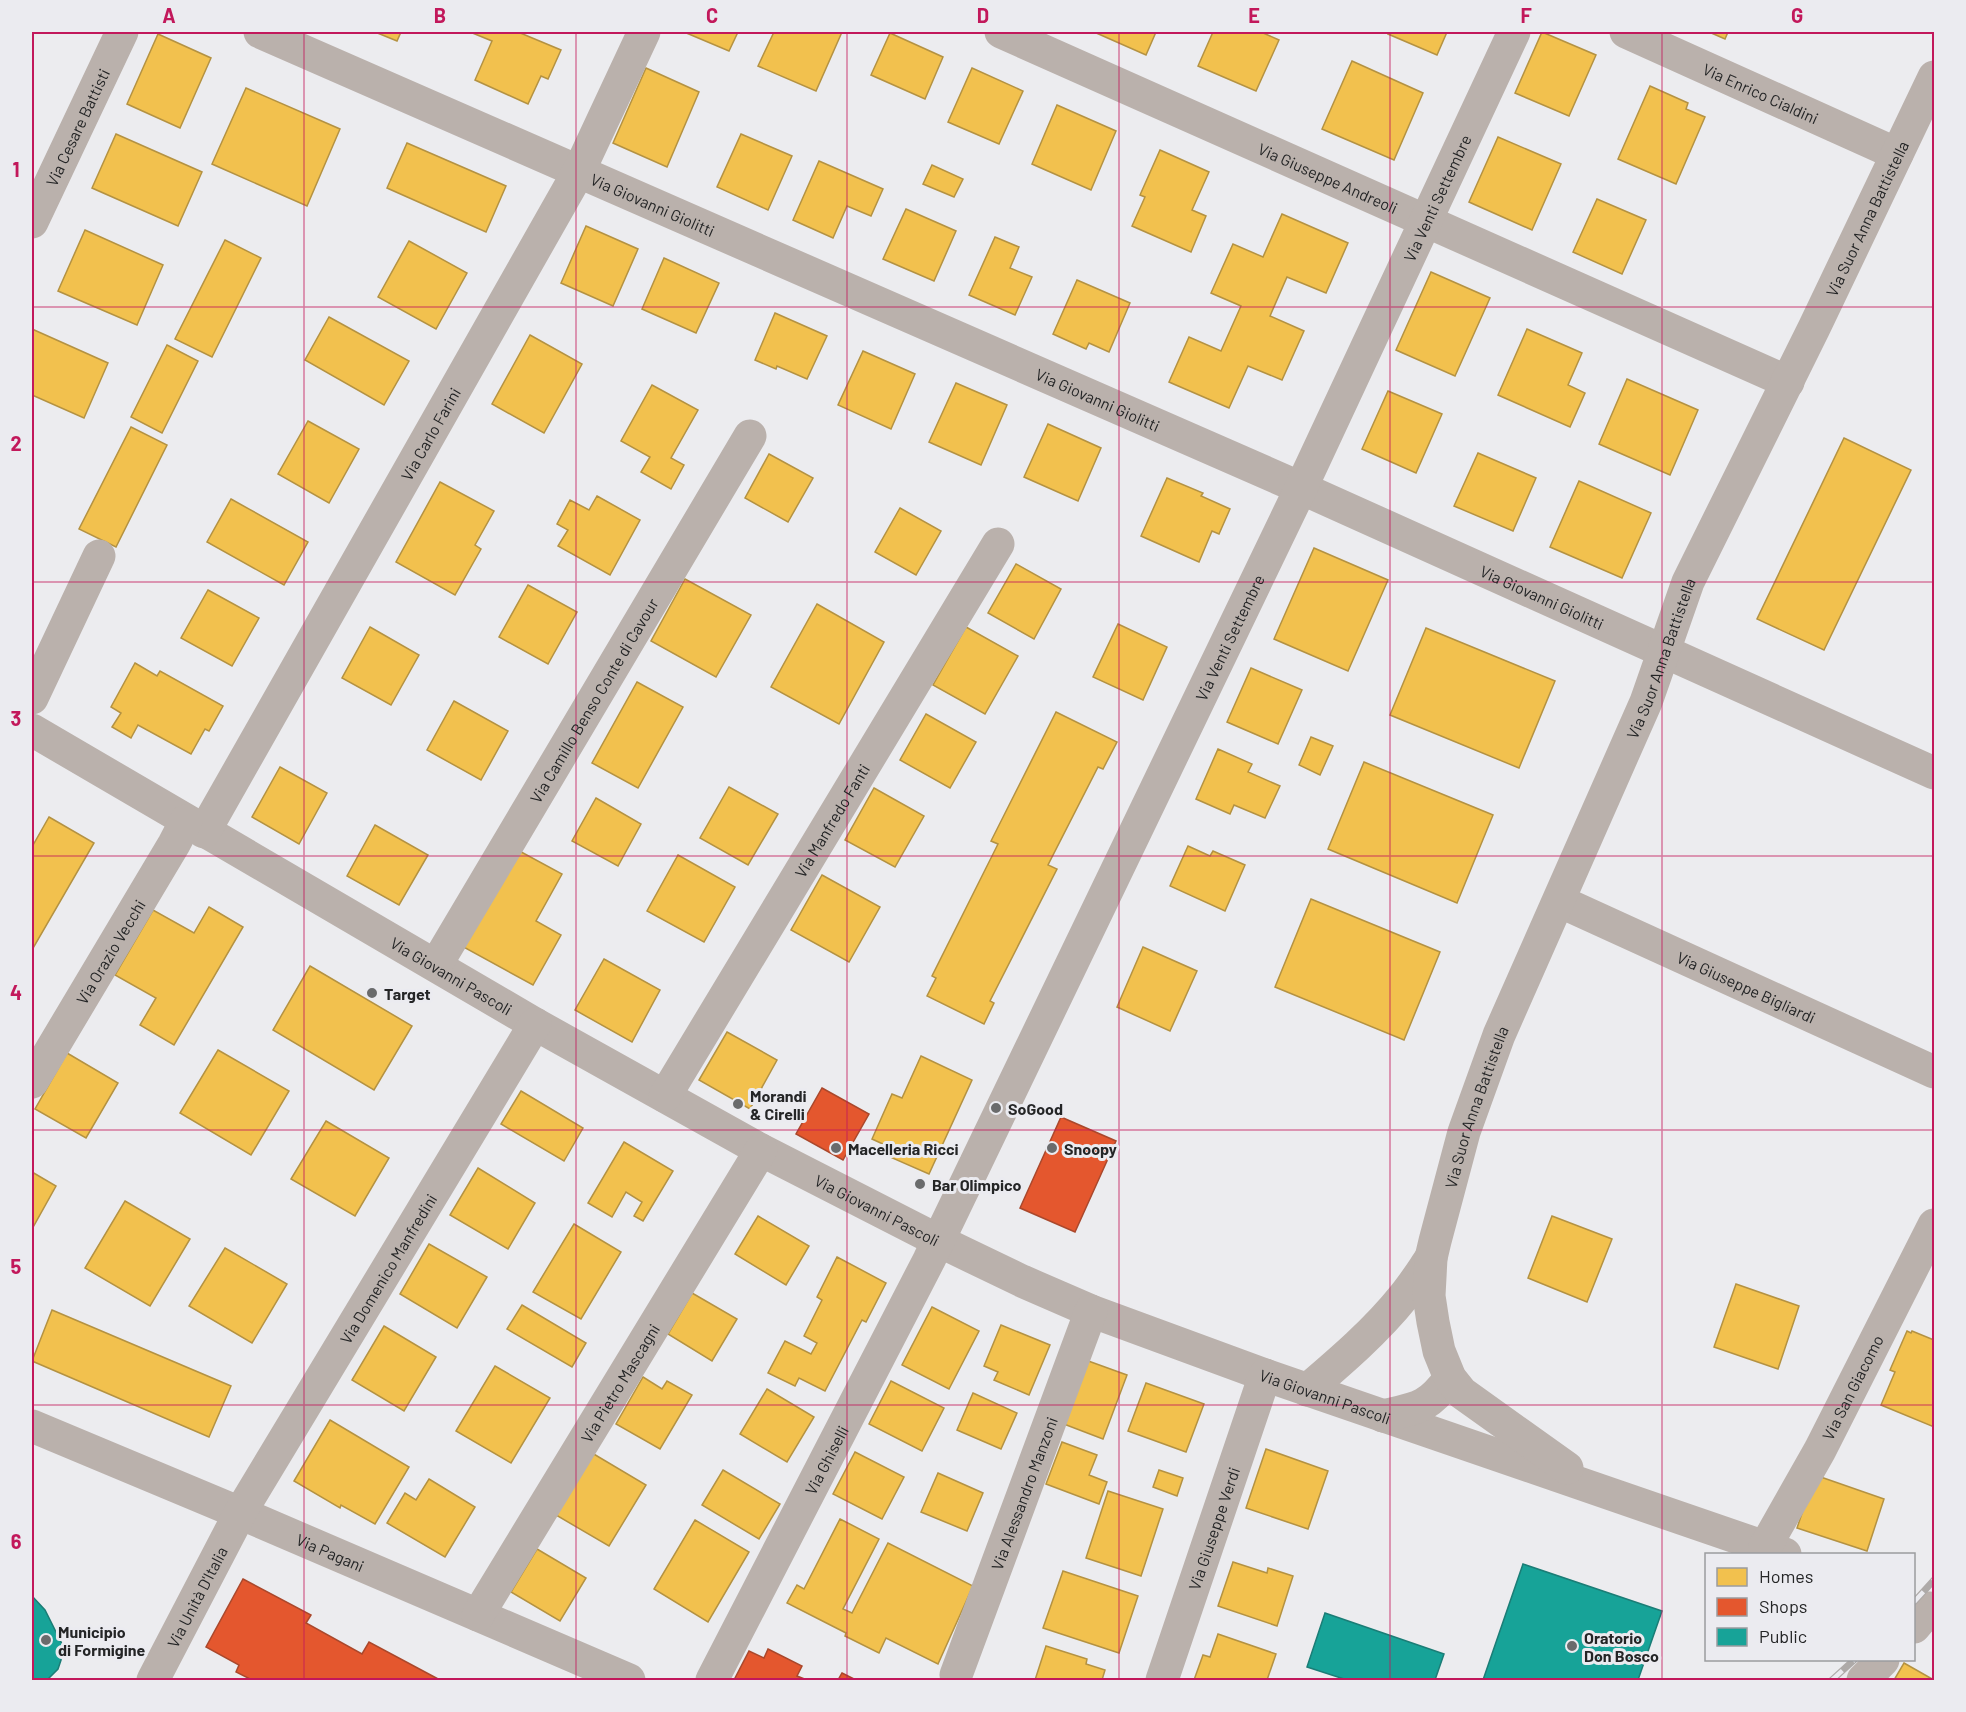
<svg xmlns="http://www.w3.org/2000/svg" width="1966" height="1712" font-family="Barlow,sans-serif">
<rect width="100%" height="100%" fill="#ececef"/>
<g fill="#f2c14e" stroke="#b49242" stroke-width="1.5">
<polygon points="375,32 401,32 397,41"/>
<polygon points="470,32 518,32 561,50 548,79 541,76 528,104 475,80 492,41"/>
<polygon points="684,32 738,32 729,51"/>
<polygon points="774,32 842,32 816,91 758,66"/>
<polygon points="1094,32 1156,32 1146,55"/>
<polygon points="1213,32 1261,32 1279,40 1256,91 1198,66"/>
<polygon points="1389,32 1447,32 1437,55 1388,34"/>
<polygon points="1542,32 1596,55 1569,116 1515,93"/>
<polygon points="1709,32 1728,32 1725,39"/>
<polygon points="890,33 943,57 925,99 871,75"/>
<polygon points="158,34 211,58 180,128 127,104"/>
<polygon points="1352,61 1423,93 1394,160 1322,129"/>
<polygon points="646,68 699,92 667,167 613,143"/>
<polygon points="972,68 1023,91 999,144 948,122"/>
<polygon points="1650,86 1688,103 1686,109 1705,117 1676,184 1618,159"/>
<polygon points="246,88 340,129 307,206 212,164"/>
<polygon points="1057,105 1116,131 1091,190 1032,164"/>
<polygon points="116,134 202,172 178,226 92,188"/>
<polygon points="741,134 792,156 768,210 717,187"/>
<polygon points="1498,137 1561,164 1532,230 1469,202"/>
<polygon points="407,143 506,186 486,232 387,188"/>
<polygon points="1160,150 1209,172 1192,210 1206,216 1191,252 1132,226 1145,197 1140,195"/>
<polygon points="819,161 883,189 871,216 847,206 833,238 793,220"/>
<polygon points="932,165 963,179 954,197 923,184"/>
<polygon points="1597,199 1646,220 1622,274 1573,252"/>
<polygon points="906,209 956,231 934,281 883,259"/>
<polygon points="1282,214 1348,243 1326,293 1287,277 1270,316 1304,331 1282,380 1248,366 1229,408 1169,382 1189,337 1221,351 1241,306 1211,293 1233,244 1263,257"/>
<polygon points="586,226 638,249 613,306 561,283"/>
<polygon points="85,230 163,265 137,325 58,291"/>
<polygon points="995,237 1019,247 1010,268 1032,277 1015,315 969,295"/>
<polygon points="225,240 261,258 212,357 175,339"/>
<polygon points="409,241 467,273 436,329 378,297"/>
<polygon points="664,258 719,283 696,333 642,309"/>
<polygon points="1431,272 1490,298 1455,376 1396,350"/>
<polygon points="1077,280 1130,303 1109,352 1089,343 1086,349 1053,334"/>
<polygon points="775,313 827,336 807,379 777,366 776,369 755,360"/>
<polygon points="329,317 409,361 384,405 305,360"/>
<polygon points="32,329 108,363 84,418 32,395"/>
<polygon points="1527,329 1582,353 1568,385 1585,393 1570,427 1498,395"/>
<polygon points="530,335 582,364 544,433 492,404"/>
<polygon points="167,345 198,361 162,433 131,417"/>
<polygon points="863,351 915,374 891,429 838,405"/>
<polygon points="1627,379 1698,410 1670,475 1599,444"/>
<polygon points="956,383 1007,405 981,465 929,442"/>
<polygon points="652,385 698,410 671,458 684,465 671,489 641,472 650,457 621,441"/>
<polygon points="1388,391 1442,414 1416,473 1362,449"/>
<polygon points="308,421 359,449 329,503 278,474"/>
<polygon points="1048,424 1101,448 1078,501 1024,477"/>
<polygon points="131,427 167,445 116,547 79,529"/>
<polygon points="1844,438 1911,470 1824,650 1757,619"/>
<polygon points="1478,453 1536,478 1513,531 1454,506"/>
<polygon points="769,454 813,478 788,522 745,498"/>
<polygon points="1167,478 1203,493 1201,496 1230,509 1219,534 1212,531 1199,562 1141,536"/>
<polygon points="1579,481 1651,513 1622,578 1550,547"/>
<polygon points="440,482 494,511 475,545 481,549 455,595 396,562"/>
<polygon points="597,496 640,520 610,575 558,546 568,530 557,524 570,500 589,510"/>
<polygon points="231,499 308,542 284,585 207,542"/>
<polygon points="900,508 941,531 916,575 875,552"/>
<polygon points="1314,548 1388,580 1348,671 1274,639"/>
<polygon points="1016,564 1061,589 1034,639 988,613"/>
<polygon points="685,579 751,615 716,677 651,641"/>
<polygon points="528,585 577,612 548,664 499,637"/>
<polygon points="208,590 259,618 232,666 181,638"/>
<polygon points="817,604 884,642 839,724 771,687"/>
<polygon points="1118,624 1167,647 1143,700 1093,677"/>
<polygon points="370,627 419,655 391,705 342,678"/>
<polygon points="966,627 1018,656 985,714 933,685"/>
<polygon points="1426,628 1555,681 1519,768 1390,715"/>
<polygon points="135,663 157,676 160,671 223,706 209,731 205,729 191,754 138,725 131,738 112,727 121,713 111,707"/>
<polygon points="1251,668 1302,690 1278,744 1227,722"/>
<polygon points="637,682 683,707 638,788 592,763"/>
<polygon points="454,701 508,731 481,780 427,750"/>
<polygon points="1056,712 1117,742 1103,769 1098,767 1048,865 1057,869 990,1001 994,1003 984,1024 927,996 936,978 932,976 998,844 991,841"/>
<polygon points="926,714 976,742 950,788 900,760"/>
<polygon points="1311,737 1333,746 1320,775 1299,765"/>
<polygon points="1218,749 1252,764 1248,772 1280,786 1265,818 1234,805 1230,814 1196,799"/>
<polygon points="1364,762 1493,815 1457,903 1328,849"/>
<polygon points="280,767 327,793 299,844 252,817"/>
<polygon points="729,787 778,814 748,865 700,838"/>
<polygon points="874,788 924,816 895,867 845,840"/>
<polygon points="596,798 641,824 618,866 572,841"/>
<polygon points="49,817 94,843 32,950 32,847"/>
<polygon points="375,825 428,855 399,905 347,876"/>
<polygon points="1188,846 1210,856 1213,851 1245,865 1225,911 1170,886"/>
<polygon points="512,847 562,874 536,921 561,935 533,985 458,944"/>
<polygon points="678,855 735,887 704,942 647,911"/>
<polygon points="822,875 880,907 849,962 791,930"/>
<polygon points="1311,899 1440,952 1404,1040 1275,987"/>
<polygon points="209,907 243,927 174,1045 140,1025 156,998 115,975 153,910 194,933"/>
<polygon points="1143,947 1197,971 1170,1031 1117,1007"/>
<polygon points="604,959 660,990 632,1042 575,1010"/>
<polygon points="310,966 412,1026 374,1090 273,1030"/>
<polygon points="727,1032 777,1060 750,1109 699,1080"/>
<polygon points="218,1050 289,1091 251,1155 180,1113"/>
<polygon points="67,1053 118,1083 86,1138 35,1109"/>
<polygon points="921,1056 972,1080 929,1174 890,1157 894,1149 872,1139 892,1094 902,1098"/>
<polygon points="521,1091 583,1128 564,1161 501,1124"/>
<polygon points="326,1121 389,1158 355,1216 291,1179"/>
<polygon points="624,1142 673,1171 643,1221 634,1216 642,1202 626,1192 612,1217 588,1203"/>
<polygon points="478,1168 535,1203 508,1249 450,1215"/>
<polygon points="32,1172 56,1186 32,1229"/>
<polygon points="125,1201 190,1239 150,1306 85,1268"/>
<polygon points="758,1216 809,1246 786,1285 735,1254"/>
<polygon points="1552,1216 1612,1239 1587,1302 1528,1278"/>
<polygon points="574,1224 621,1252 581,1319 533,1292"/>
<polygon points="429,1244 487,1277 457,1328 400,1294"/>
<polygon points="225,1248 287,1284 252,1343 189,1306"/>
<polygon points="837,1257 886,1283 866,1322 862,1320 825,1391 799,1378 795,1386 768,1373 785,1341 811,1354 817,1343 804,1336 822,1300 817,1297"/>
<polygon points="1736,1284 1799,1306 1778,1369 1714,1347"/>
<polygon points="692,1293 737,1319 712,1361 668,1334"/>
<polygon points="522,1305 586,1343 572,1367 507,1329"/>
<polygon points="932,1307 979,1331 949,1389 902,1365"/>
<polygon points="52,1310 231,1386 209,1437 32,1361"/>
<polygon points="1001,1325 1050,1345 1029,1395 994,1380 998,1372 984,1366"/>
<polygon points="384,1326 436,1357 404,1411 352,1380"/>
<polygon points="1907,1331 1911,1333 1912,1331 1934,1340 1934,1427 1881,1405 1895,1372 1890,1370"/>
<polygon points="1080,1358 1127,1375 1103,1439 1056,1421"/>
<polygon points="495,1366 550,1398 511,1463 456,1431"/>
<polygon points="643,1377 662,1389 667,1381 692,1395 660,1449 616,1424"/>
<polygon points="891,1381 944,1408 922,1451 869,1424"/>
<polygon points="1146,1383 1204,1404 1186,1452 1128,1431"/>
<polygon points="767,1389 814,1417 787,1462 740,1434"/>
<polygon points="973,1393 1017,1413 1001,1449 957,1430"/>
<polygon points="330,1420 409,1467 375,1524 341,1505 340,1508 294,1481"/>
<polygon points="1062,1442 1097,1455 1089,1475 1107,1482 1099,1504 1046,1484"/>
<polygon points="1266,1449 1328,1471 1308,1529 1246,1508"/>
<polygon points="855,1452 904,1477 882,1519 833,1494"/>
<polygon points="592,1453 646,1485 609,1546 556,1515"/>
<polygon points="723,1470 780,1504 759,1539 702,1505"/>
<polygon points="1159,1470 1183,1478 1177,1496 1153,1487"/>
<polygon points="938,1473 983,1493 967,1531 921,1512"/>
<polygon points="1815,1475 1884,1499 1867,1551 1797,1528"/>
<polygon points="429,1479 475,1507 445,1557 387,1523 405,1493 416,1500"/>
<polygon points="1108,1491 1163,1509 1141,1576 1086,1558"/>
<polygon points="840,1519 879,1539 843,1609 852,1613 888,1543 973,1586 938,1664 886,1638 879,1653 845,1636 846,1633 787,1603 797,1585 804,1589"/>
<polygon points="695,1520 749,1552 708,1622 654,1589"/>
<polygon points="537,1549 586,1578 560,1621 511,1592"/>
<polygon points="1233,1562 1267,1573 1268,1568 1293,1576 1277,1626 1218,1606"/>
<polygon points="1063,1571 1138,1596 1119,1653 1043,1628"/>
<polygon points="1218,1634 1276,1654 1267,1680 1194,1680 1203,1655 1210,1657"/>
<polygon points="1046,1646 1087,1659 1086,1664 1105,1670 1102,1680 1035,1680"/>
<polygon points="1904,1663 1934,1680 1894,1680"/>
</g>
<g fill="#e4572e" stroke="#aa482c" stroke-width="1.5">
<polygon points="822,1088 869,1114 843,1160 796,1134"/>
<polygon points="1061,1117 1116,1141 1075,1232 1020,1208"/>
<polygon points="243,1579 311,1615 306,1623 362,1654 369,1642 440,1680 252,1680 236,1672 239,1665 206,1647"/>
<polygon points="768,1649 802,1666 797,1676 807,1680 734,1680 749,1651 764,1658"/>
<polygon points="842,1673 856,1680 838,1680"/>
</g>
<g fill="#17a398" stroke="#1b7d76" stroke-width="1.5">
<polygon points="1523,1564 1662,1611 1638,1680 1483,1680"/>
<polygon points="32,1596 45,1610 62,1644 61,1660 58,1669 47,1680 32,1680"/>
<polygon points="1325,1613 1444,1654 1435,1680 1347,1680 1307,1667"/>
</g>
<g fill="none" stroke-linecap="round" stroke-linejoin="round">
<g stroke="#bab1ac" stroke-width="33">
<path id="s1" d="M260,32l1041,456 633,285"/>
<path id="s2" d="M1001,32l787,350"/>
<path id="s3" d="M1626,32l271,122"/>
<path id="s4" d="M32,222l90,-190"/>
<polyline points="32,698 99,556"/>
<path id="s5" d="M32,730l503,294 226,126 178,91 83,40 69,30 174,64 520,179"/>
<path id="s6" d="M204,832l375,-661 65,-139"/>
<path id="s7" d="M1559,901l375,171"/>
<path id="s8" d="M436,965l314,-529"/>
<path id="s9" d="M32,1082l142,-238 12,-23"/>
<path id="s10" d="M665,1096l333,-552"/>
<path d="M1307,1390c34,-29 69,-59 97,-94 10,-12 18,-25 27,-38"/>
<path d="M1383,1416c35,-8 45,-8 67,-38"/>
<path id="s11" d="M32,1426l208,87 389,167"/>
<path id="s12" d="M1567,1468l-105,-75 -12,-15 -11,-27 -6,-29 -4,-26 2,-38 4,-17 29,-109 35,-97 147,-333 42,-120 126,-254 120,-251"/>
<path id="s13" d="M1765,1547l55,-97 114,-225"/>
<path id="s14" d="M478,1615l283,-465"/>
<polyline points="1914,1627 1930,1608"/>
<path id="s15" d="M956,1675l135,-364"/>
<path id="s16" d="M153,1680l87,-167 295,-489"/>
<path id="s17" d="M712,1680l217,-420 372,-772 213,-456"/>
<path id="s18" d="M1162,1680l103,-305"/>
<polyline points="1863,1680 1883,1660"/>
</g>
<g stroke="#aeaaa8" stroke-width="7">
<g id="rail">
<polyline points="1914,1602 1934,1580"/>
<polyline points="1832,1680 1854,1660"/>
</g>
</g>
<use href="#rail" stroke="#ebebf0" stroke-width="4.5" stroke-dasharray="14" stroke-linecap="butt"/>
</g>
<path fill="none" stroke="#c2185b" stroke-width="1.5" stroke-opacity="0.55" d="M304,32v1648M576,32v1648M847,32v1648M1119,32v1648M1390,32v1648M1662,32v1648M32,307h1902M32,582h1902M32,856h1902M32,1130h1902M32,1405h1902"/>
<g fill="#6a6b6c" stroke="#ebebf0" stroke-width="2">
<circle cx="372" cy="993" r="6"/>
<circle cx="738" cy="1104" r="6"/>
<circle cx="996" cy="1108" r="6"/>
<circle cx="836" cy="1148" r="6"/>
<circle cx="1052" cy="1148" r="6"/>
<circle cx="920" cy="1184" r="6"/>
<circle cx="46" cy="1640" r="6"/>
<circle cx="1572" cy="1646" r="6"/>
</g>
<g text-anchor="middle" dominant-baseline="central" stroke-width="6" stroke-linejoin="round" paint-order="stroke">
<g font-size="16" fill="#242526" stroke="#ebebf0">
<text stroke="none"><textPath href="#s3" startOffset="148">Via Enrico Cialdini</textPath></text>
<text stroke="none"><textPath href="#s4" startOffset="105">Via Cesare Battisti</textPath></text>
<text stroke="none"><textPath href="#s2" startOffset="358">Via Giuseppe Andreoli</textPath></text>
<text stroke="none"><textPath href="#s17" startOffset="1650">Via Venti Settembre</textPath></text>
<text stroke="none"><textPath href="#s1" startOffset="429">Via Giovanni Giolitti</textPath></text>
<text stroke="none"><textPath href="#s12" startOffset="1401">Via Suor Anna Battistella</textPath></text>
<text stroke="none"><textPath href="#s1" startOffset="915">Via Giovanni Giolitti</textPath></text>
<text stroke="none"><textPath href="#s6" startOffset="458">Via Carlo Farini</textPath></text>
<text stroke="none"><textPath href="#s1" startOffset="1401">Via Giovanni Giolitti</textPath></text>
<text stroke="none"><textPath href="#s17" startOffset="1164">Via Venti Settembre</textPath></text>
<text stroke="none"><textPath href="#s12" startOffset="915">Via Suor Anna Battistella</textPath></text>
<text stroke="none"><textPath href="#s8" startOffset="308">Via Camillo Benso Conte di Cavour</textPath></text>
<text stroke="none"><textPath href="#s10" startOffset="322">Via Manfredo Fanti</textPath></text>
<text stroke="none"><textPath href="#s9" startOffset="152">Via Orazio Vecchi</textPath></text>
<text stroke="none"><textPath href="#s5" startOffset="486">Via Giovanni Pascoli</textPath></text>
<text stroke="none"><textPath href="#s7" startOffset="206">Via Giuseppe Bigliardi</textPath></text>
<text stroke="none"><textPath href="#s12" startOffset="429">Via Suor Anna Battistella</textPath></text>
<text stroke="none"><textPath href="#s5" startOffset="972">Via Giovanni Pascoli</textPath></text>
<text stroke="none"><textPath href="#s16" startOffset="474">Via Domenico Manfredini</textPath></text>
<text stroke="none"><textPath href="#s14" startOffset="272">Via Pietro Mascagni</textPath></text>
<text stroke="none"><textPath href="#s13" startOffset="182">Via San Giacomo</textPath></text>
<text stroke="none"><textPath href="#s5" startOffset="1458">Via Giovanni Pascoli</textPath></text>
<text stroke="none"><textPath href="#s17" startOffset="248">Via Ghiselli</textPath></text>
<text stroke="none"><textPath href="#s15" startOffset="194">Via Alessandro Manzoni</textPath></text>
<text stroke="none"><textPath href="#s18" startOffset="160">Via Giuseppe Verdi</textPath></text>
<text stroke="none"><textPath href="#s11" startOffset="324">Via Pagani</textPath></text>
<text stroke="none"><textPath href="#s16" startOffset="94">Via Unità D'Italia</textPath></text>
</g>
<g font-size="16" font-weight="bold" fill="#242526" stroke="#ebebf0" text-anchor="start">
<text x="384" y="993">Target</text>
<text x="750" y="1095">Morandi<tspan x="750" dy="18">&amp; Cirelli</tspan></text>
<text x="1008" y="1108">SoGood</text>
<text x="848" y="1148">Macelleria Ricci</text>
<text x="1064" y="1148">Snoopy</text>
<text x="932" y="1184">Bar Olimpico</text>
<text x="58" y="1631">Municipio<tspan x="58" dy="18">di Formigine</tspan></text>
<text x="1584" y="1637">Oratorio<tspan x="1584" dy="18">Don Bosco</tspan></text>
</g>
</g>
<rect width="1966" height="1712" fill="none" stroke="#ebebf0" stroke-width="66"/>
<rect x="1705" y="1553" width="210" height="108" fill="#ebebf0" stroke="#9b9c9f" stroke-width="1.5"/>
<rect x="1717" y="1568" width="30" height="18" fill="#f2c14e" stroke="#9b9c9f" stroke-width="1.5"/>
<text x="1759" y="1583" font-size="18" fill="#242526">Homes</text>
<rect x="1717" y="1598" width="30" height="18" fill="#e4572e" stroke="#9b9c9f" stroke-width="1.5"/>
<text x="1759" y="1613" font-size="18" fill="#242526">Shops</text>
<rect x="1717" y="1628" width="30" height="18" fill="#17a398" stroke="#9b9c9f" stroke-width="1.5"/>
<text x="1759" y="1643" font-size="18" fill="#242526">Public</text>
<rect x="33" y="33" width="1900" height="1646" fill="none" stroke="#c2185b" stroke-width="2"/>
<g font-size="20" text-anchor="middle" font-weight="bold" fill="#c2185b">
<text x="169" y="23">A</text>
<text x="440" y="23">B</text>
<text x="712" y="23">C</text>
<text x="983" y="23">D</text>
<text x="1254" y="23">E</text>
<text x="1526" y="23">F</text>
<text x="1797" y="23">G</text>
<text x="16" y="177">1</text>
<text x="16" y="451">2</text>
<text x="16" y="726">3</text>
<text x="16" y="1000">4</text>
<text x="16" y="1274">5</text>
<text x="16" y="1549">6</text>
</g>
</svg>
